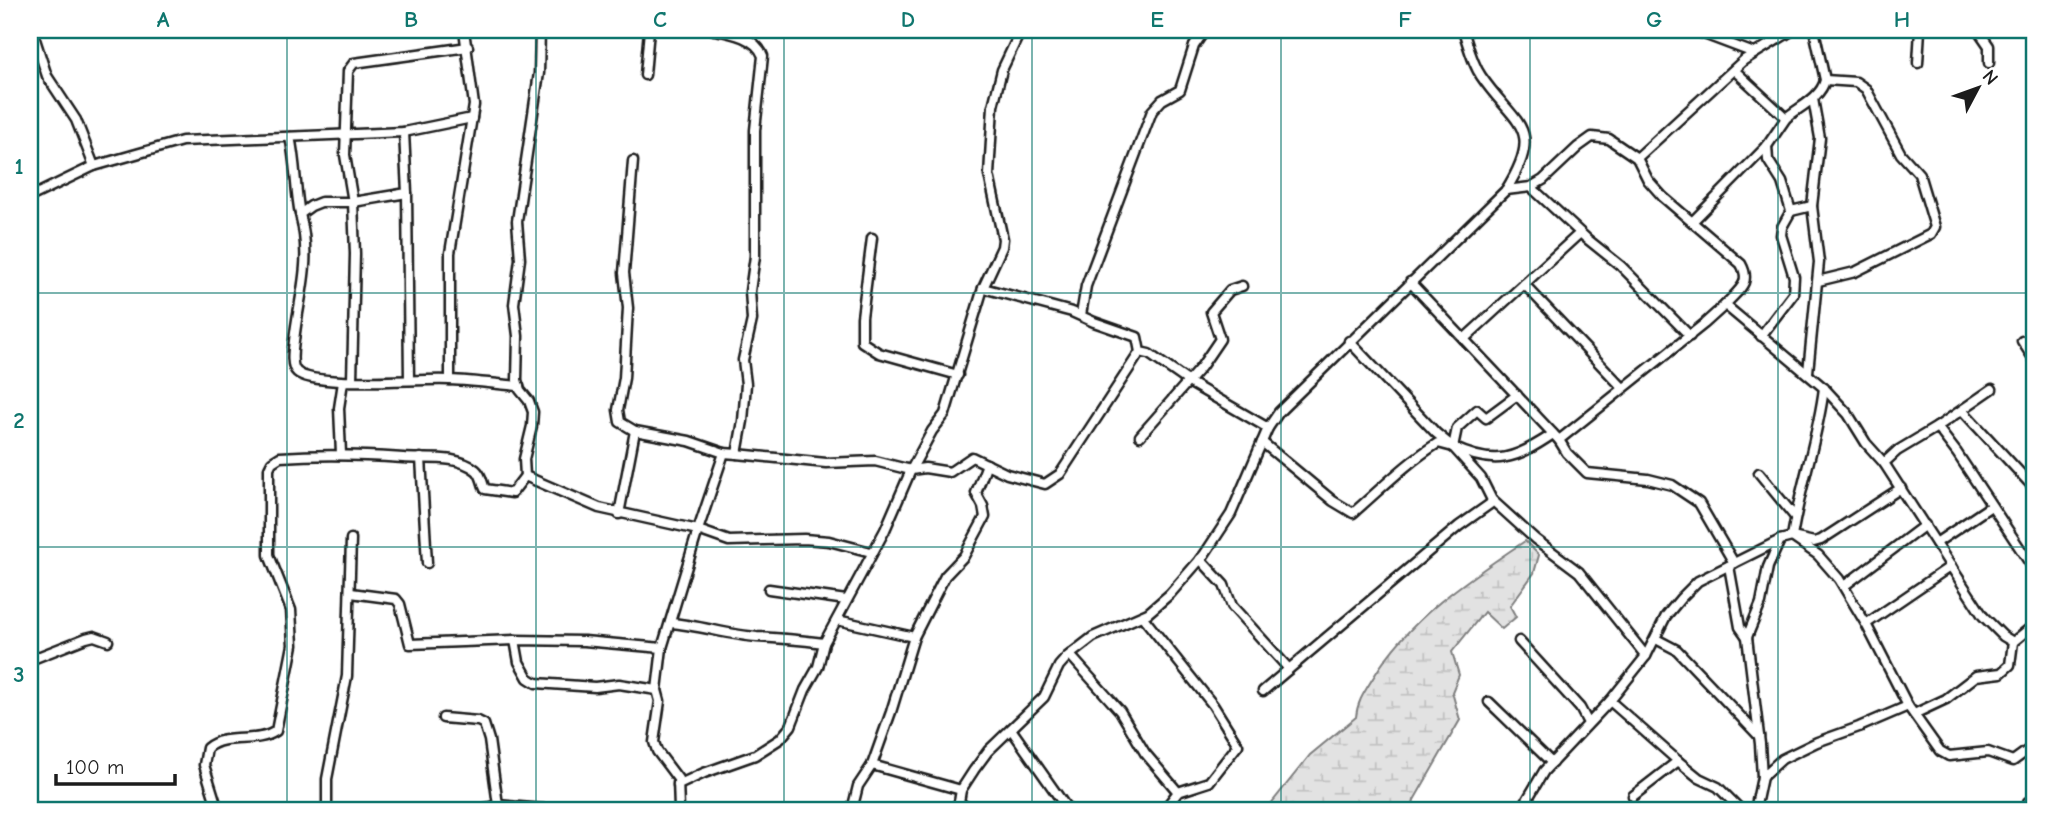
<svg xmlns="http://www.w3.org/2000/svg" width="2065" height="840" font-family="'Comic Neue',sans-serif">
<defs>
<pattern id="wetland-marsh" width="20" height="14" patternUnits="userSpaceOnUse" patternTransform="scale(1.75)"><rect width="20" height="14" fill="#e2e2e2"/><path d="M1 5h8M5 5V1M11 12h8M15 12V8" fill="none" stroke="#c1c1c1"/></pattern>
</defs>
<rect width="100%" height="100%" fill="#fff"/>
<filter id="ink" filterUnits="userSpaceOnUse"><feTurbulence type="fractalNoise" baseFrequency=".0143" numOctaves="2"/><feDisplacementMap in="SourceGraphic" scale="14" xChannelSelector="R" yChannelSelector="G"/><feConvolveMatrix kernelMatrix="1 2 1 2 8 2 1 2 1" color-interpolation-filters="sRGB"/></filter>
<g filter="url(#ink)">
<path fill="url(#wetland-marsh)" stroke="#7f7f7f" stroke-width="2" d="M1525,541l14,14 -5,18 -24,33 6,11 -14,12 -18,-17 -32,40 7,23 -7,17 8,28 -46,80 -2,10h-146l44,-55 46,-38c1,-15 9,-26 17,-39 36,-60 95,-99 152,-137z"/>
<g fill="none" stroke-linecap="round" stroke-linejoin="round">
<g stroke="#1c1c1c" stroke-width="13">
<g id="minor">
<polyline points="32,30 47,76 76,120 94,166"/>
<polyline points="540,30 539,73 517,221 520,259 514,304 518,336 517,380 520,390 529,401 533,412 532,426 524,459 525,476 599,508 698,530 662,648 657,690 660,701 654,742 657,751 678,779 679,810"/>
<path d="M714,30c17,3 42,7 49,26l-8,74v126l-5,35 2,29 -9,40 3,24 -3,37 -6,33 -13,-1 -26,77 31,11 75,-2 25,2 42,11"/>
<polyline points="1693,30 1754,53"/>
<polyline points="1978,30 1989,46 1989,63"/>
<polyline points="1918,63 1920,30"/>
<polyline points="645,75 649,30"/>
<path d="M1786,118c13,-11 35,-20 39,-38l-11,-50"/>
<path d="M404,132l3,61 -54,9h-32l-10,4 -11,8c13,50 -1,80 -6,127 -1,8 -4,25 3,31 17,16 124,6 153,8 23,1 46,4 69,6"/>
<path d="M290,137c6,26 5,52 10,77"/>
<polyline points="1637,158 1744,60 1793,30"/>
<polyline points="633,161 624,273 628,308 624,378 618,410 620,422 635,431 689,441 724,453"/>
<polyline points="1531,187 1586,238 1621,266 1690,336"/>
<path d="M1506,190l25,-3 12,-7 35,-33 14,-10 17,2 28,19 11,22 15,17 78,67c11,20 -3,26 -16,41l99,83 24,26 18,29 18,20 99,153 20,20 10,6 -3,23 -9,8 -25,3 -30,23 -32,15"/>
<polyline points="407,193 409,380"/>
<polyline points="30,197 94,166 182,141 404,132 472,118"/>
<polyline points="1791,211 1812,206"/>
<polyline points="1693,221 1767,146 1786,118 1734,70"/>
<polyline points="872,238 862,317 862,342 879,353 958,375"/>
<polyline points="1818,281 1855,272 1931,234 1935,227 1919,174 1901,154 1866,89 1856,82 1825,80"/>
<polyline points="1410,282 1559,440 1704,324 1725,305"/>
<polyline points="1524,284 1623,388"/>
<polyline points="983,288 1072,312 1094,322 1137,337 1140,352 1149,354 1192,384 1268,428"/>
<polyline points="1081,315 1086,286 1152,111 1162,100 1180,90 1194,46 1205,30"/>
<polyline points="1761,336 1793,294 1794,277 1781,235 1782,227 1791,211 1782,182 1768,160 1767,146"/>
<polyline points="1464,339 1580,233"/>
<polyline points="2022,341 2035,361"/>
<polyline points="1808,372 1819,262 1812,206 1820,138 1813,99"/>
<polyline points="352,380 355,254 353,202 345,155 348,71 354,63 468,47"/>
<polyline points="450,380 450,253 474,105 464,30"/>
<path d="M1824,388c-6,50 -24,98 -32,149l26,18 21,24 27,45 42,82 32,45 9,5 39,-4 25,9 22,-16"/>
<polyline points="1962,410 2035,489"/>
<polyline points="1937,427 1992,389"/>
<path d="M1553,434c-37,25 -58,33 -100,13l28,31 11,22 43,39 44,33 67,84"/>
<polyline points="1140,436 1201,367 1220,339 1211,312 1230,290 1242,286"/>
<polyline points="1559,440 1567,453 1587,473 1648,479 1672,485 1699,503 1734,563"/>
<path d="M1262,442l71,59 20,12c28,-24 53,-50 85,-70l15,4 -17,-14 -87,-92"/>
<polyline points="1453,447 1457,428 1477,410 1486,418 1517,395"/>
<polyline points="341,454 339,408 343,382"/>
<polyline points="737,454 826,463 875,461 911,470 925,468 950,472 972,457 1007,474 1045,484 1060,474 1140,352"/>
<polyline points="421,458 427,563"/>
<polyline points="1884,463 1897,451 1937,427 1957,453 2035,571"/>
<polyline points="1759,473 1795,517"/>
<polyline points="619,514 635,431"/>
<polyline points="1936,543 1991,506"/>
<polyline points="1200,559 1224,585 1232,606 1289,669"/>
<polyline points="1729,566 1740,627 1747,637"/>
<polyline points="1844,586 1925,525"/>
<polyline points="769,589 846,600"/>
<polyline points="351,593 396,599 400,604 410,644 515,640 584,641 662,648"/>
<polyline points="1142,616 1213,705 1238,745 1209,782 1178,792 1164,810"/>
<polyline points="837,620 914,637 945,576 964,556 985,517 983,506 976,493 987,464"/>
<path d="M670,623c29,2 58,12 87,14 23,1 44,3 67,6"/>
<polyline points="1866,624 1951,566"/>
<polyline points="1656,639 1677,650 1759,736"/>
<polyline points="515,640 519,662 528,678 536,683 595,687 619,684 657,690"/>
<polyline points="1519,641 1580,708 1588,723"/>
<polyline points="2013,642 2035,624"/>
<polyline points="1070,655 1120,711 1145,753 1178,792"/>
<polyline points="30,660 86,638 94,636 108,641"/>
<polyline points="1263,691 1459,526 1490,504 1492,500"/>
<polyline points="1610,701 1678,761 1699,778 1718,787 1741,810"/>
<polyline points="1489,702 1552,763"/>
<polyline points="443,718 478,721 484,724 489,740 498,805"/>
<polyline points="1011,729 1068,810"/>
<polyline points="872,765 961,790"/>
<polyline points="1762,777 1782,759 1817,742 1859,727 1908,706"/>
<polyline points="678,785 704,773 755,755 780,739 791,726 805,690 818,667 824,643 885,530 911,470 932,431 945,414 983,288 1002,247 1003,239 989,175 993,106 1002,70 1021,30"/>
<polyline points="1633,796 1678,761"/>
<polyline points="959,802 970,810"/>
<path d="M218,810l-14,-45 3,-17c19,-16 48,-3 69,-17l17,-86 -2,-35 -22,-55v-87l3,-6 8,-5c41,-3 82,-2 123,1 24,2 52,-4 73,12 6,5 6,13 9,19l27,4 13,-17"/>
<polyline points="327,810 327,779 347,676 351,539"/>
<polyline points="477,810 498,805 544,809 664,810"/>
<polyline points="852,810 858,786 872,765 891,712 914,637"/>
<path d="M954,810l5,-8 2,-12 13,-20 14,-19 56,-54 15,-31 8,-9 26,-20 55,-24 22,-19 34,-39 27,-41 37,-86 11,-16 227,-222c40,-64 8,-65 -25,-114 -9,-13 -13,-31 -18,-46"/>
<polyline points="1521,810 1544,771 1610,701 1646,656 1666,616 1681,598 1698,581 1780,540 1792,537 1814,542 1821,540 1901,488"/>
<polyline points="1755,810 1762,777 1760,744 1747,637 1761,603 1768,567 1780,540"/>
<polyline points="2027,810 2028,802 2035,799"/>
</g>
</g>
<use href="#minor" stroke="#fff" stroke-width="8"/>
</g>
</g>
<path fill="none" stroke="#0f766e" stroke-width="2" stroke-opacity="0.55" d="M287,30v780M536,30v780M784,30v780M1032,30v780M1281,30v780M1530,30v780M1778,30v780M30,293h2005M30,547h2005"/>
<rect width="2065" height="840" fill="none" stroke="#fff" stroke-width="77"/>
<g transform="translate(1978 88) rotate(49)" stroke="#ffffff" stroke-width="5" paint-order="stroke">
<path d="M0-5L12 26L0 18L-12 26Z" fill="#1c1c1c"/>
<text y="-10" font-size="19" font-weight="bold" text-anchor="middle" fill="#1c1c1c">N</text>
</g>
<path d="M56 774v10h119v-10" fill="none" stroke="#1c1c1c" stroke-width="3.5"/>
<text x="66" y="774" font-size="21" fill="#1c1c1c" stroke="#ffffff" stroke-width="5" paint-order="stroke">100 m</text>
<rect x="38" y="38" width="1988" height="764" fill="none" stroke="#0f766e" stroke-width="2.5"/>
<g font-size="23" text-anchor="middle" font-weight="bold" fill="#0f766e">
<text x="163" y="27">A</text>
<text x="411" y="27">B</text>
<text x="660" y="27">C</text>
<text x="908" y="27">D</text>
<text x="1157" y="27">E</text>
<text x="1405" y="27">F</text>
<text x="1654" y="27">G</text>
<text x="1902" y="27">H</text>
<text x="19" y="174">1</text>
<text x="19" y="428">2</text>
<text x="19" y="682">3</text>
</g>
</svg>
